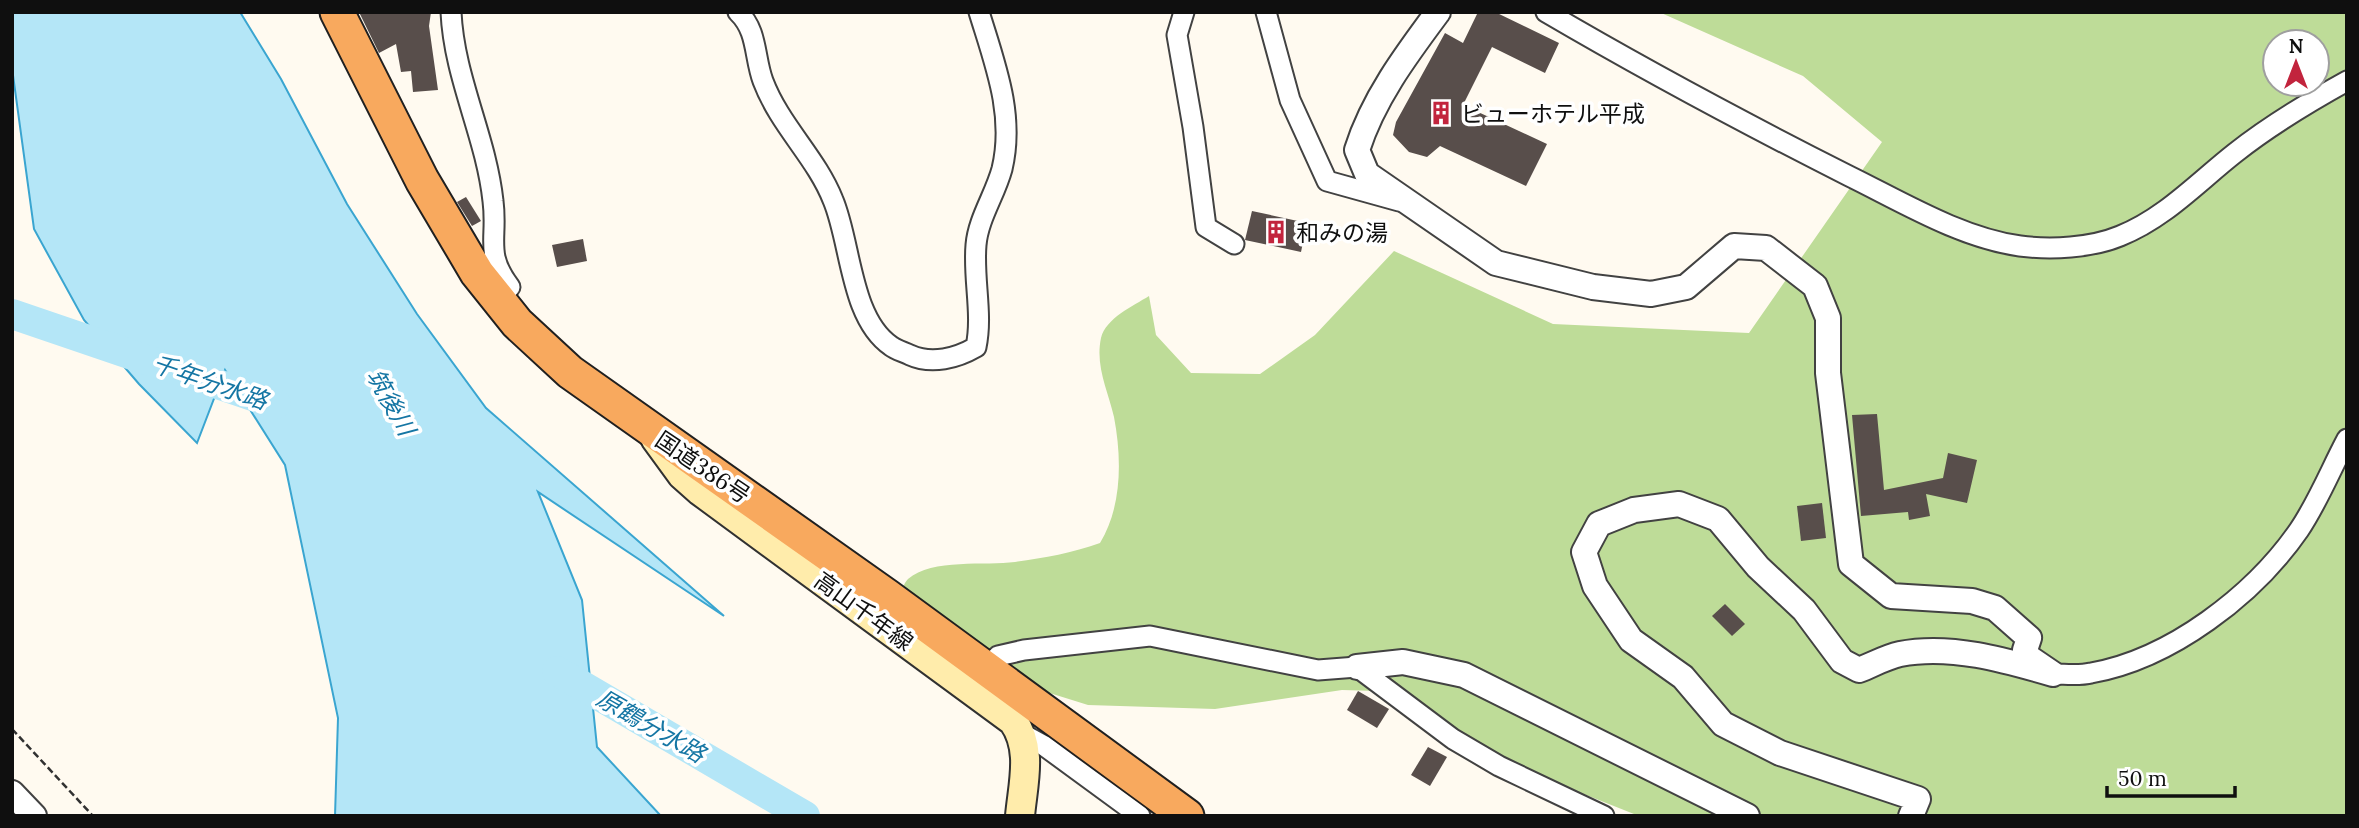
<svg xmlns="http://www.w3.org/2000/svg" width="2359" height="828" font-family="Lora,'Noto Sans JP',serif">
<rect width="100%" height="100%" fill="#fffaf0"/>
<path fill="#bedc98" fill-rule="evenodd" d="M1659,12h688v804h-708l-88,-35 -174,-90 -35,-1 -127,19 -127,-4 -90,-28 -100,-79c3,-6 6,-15 10,-19 24,-21 78,-13 107,-17 29,-4 57,-9 85,-19 22,-36 22,-84 14,-126 -6,-26 -19,-51 -13,-79 5,-20 32,-32 48,-42l7,39 35,38 69,1 55,-39 79,-84 159,73 196,9 133,-191 -79,-66zM2275,42h42v42h-42z"/>
<polygon fill="#b4e6f7" stroke="#3aa5d0" stroke-width="2" points="12,12 240,12 281,79 347,204 417,314 486,408 724,616 538,492 582,600 597,747 661,816 335,816 338,718 285,465 225,370 197,443 139,384 84,320 34,229 12,68"/>
<g fill="none" stroke-linecap="round" stroke-linejoin="round">
<g stroke="#b4e6f7" stroke-width="30">
<polyline points="12,314 276,404"/>
<polyline points="557,671 805,816"/>
</g>
</g>
<g fill="#584e4b">
<polygon points="359,12 431,12 429,26 438,90 413,92 411,71 401,72 396,44 379,53"/>
<polygon points="1478,12 1495,12 1559,43 1545,73 1492,47 1463,105 1547,144 1526,186 1440,146 1427,157 1409,152 1393,135 1396,122 1445,33 1463,43"/>
<polygon points="466,197 481,221 472,226 457,202"/>
<polygon points="1252,211 1307,223 1301,252 1245,240"/>
<polygon points="583,239 587,261 557,267 552,245"/>
<polygon points="1877,414 1884,490 1943,478 1948,453 1977,460 1967,503 1926,494 1930,516 1909,520 1908,512 1861,516 1852,415"/>
<polygon points="1822,503 1826,538 1801,541 1797,506"/>
<polygon points="1725,604 1745,624 1732,636 1712,616"/>
<polygon points="1358,691 1389,709 1377,728 1347,710"/>
<polygon points="1428,747 1447,757 1430,786 1411,775"/>
</g>
<g fill="none" stroke-linecap="round" stroke-linejoin="round">
<g stroke="#424242" stroke-width="23">
<g id="minor">
<path d="M451,12c3,66 35,124 42,189 5,38 -9,52 17,86l-12,13"/>
<path d="M738,12c20,19 16,45 25,69 17,45 53,76 70,119 18,42 17,118 58,146 5,4 13,6 19,9 22,10 47,3 66,-8 7,-33 -3,-68 0,-102 2,-26 19,-50 26,-76 13,-54 -7,-105 -23,-157"/>
<polyline points="1184,12 1177,35 1193,127 1206,227 1234,244"/>
<polyline points="1266,12 1290,100 1327,181 1399,201"/>
<path d="M1546,12c99,58 200,112 303,164 53,26 112,62 171,70 31,4 71,2 100,-10 45,-18 78,-54 115,-83 34,-27 74,-51 112,-72"/>
<polyline points="985,671 998,656 1024,650 1150,636 1318,670 1357,667 1453,739 1499,766 1604,816"/>
<path d="M2053,674c12,0 26,2 38,-1 80,-14 163,-78 208,-143 19,-28 32,-61 48,-91"/>
<polyline points="1021,733 1043,745 1140,816"/>
</g>
</g>
<g stroke="#424242" stroke-width="28">
<g id="tertiary">
<path d="M1438,12c-32,43 -65,87 -81,138l10,24 129,89 97,24 58,7 35,-7 48,-41 32,2 49,38 13,32v55l23,191 40,32 81,5 23,7 34,30 -4,12 3,7 25,17c-48,-14 -103,-30 -153,-20 -14,3 -28,11 -41,16l-17,-9 -38,-51 -46,-43 -40,-48 -39,-15 -45,6 -35,14 -15,28 11,34 36,54 52,37 40,47 57,29 138,46 -7,17"/>
<polyline points="1357,667 1403,662 1464,675 1747,816"/>
<polyline points="12,793 34,816"/>
</g>
</g>
<g stroke="#313131" stroke-width="32">
<path id="secondary" d="M655,438l27,37 18,16 313,230c20,28 10,62 7,95"/>
</g>
<g stroke="#202020" stroke-width="37">
<polyline id="trunk" points="337,12 422,180 477,273 517,323 570,372 887,596 1187,816"/>
</g>
<polyline stroke="#313131" stroke-width="2.5" stroke-dasharray="7 3.5" stroke-linecap="butt" points="12,729 93,816"/>
<use href="#minor" stroke="#fff" stroke-width="19"/>
<use href="#tertiary" stroke="#fff" stroke-width="24"/>
<use href="#secondary" stroke="#ffecab" stroke-width="28"/>
<use href="#trunk" stroke="#f8a95e" stroke-width="33"/>
</g>
<defs>
<g id="building-bare" transform="scale(1.89)"><path d="M-4-6H4V6H1V3H-1V6H-4ZM-2.5-4.3h1.7v1.8h-1.7ZM.8-4.3h1.7v1.8H.8ZM-2.5-1h1.7V.8h-1.7ZM.8-1h1.7V.8H.8Z" fill="#c2243d" stroke="#fff" stroke-width="2.5" paint-order="stroke"/></g>
</defs>
<g fill-rule="evenodd">
<use href="#building-bare" x="1441" y="113"/>
<use href="#building-bare" x="1276" y="232"/>
</g>
<g text-anchor="middle" dominant-baseline="central" stroke-width="7" stroke-linejoin="round" paint-order="stroke">
<g font-size="23" fill="#0f0f0f" stroke="#fff" text-anchor="start">
<text x="1461" y="113">ビューホテル平成</text>
<text x="1296" y="232">和みの湯</text>
</g>
<g font-size="23" fill="#0f0f0f" stroke="#fff">
<text transform="translate(703 467) rotate(34)">国道386号</text>
<text transform="translate(864 611) rotate(36)">高山千年線</text>
</g>
<g font-size="24" font-style="italic" fill="#1576a4" stroke="#fff">
<text transform="translate(210 382) rotate(19)">千年分水路</text>
<text transform="translate(391 402) rotate(61)">筑後川</text>
<text transform="translate(651 726) rotate(30)">原鶴分水路</text>
</g>
</g>
<rect width="2359" height="828" fill="none" stroke="#0f0f0f" stroke-width="28"/>
<g transform="translate(2296 63)"><circle r="33" fill="#ffffff" stroke="#9f9f9f" stroke-width="2"/>
<path d="M0-5L12 26L0 18L-12 26Z" fill="#c2243d"/>
<text y="-10" font-size="19" font-weight="bold" text-anchor="middle" fill="#0f0f0f">N</text>
</g>
<path d="M2107 786v10h128v-10" fill="none" stroke="#0f0f0f" stroke-width="3.5"/>
<text x="2118" y="786" font-size="21" fill="#0f0f0f" stroke="#ffffff" stroke-width="5" paint-order="stroke">50 m</text>
</svg>
